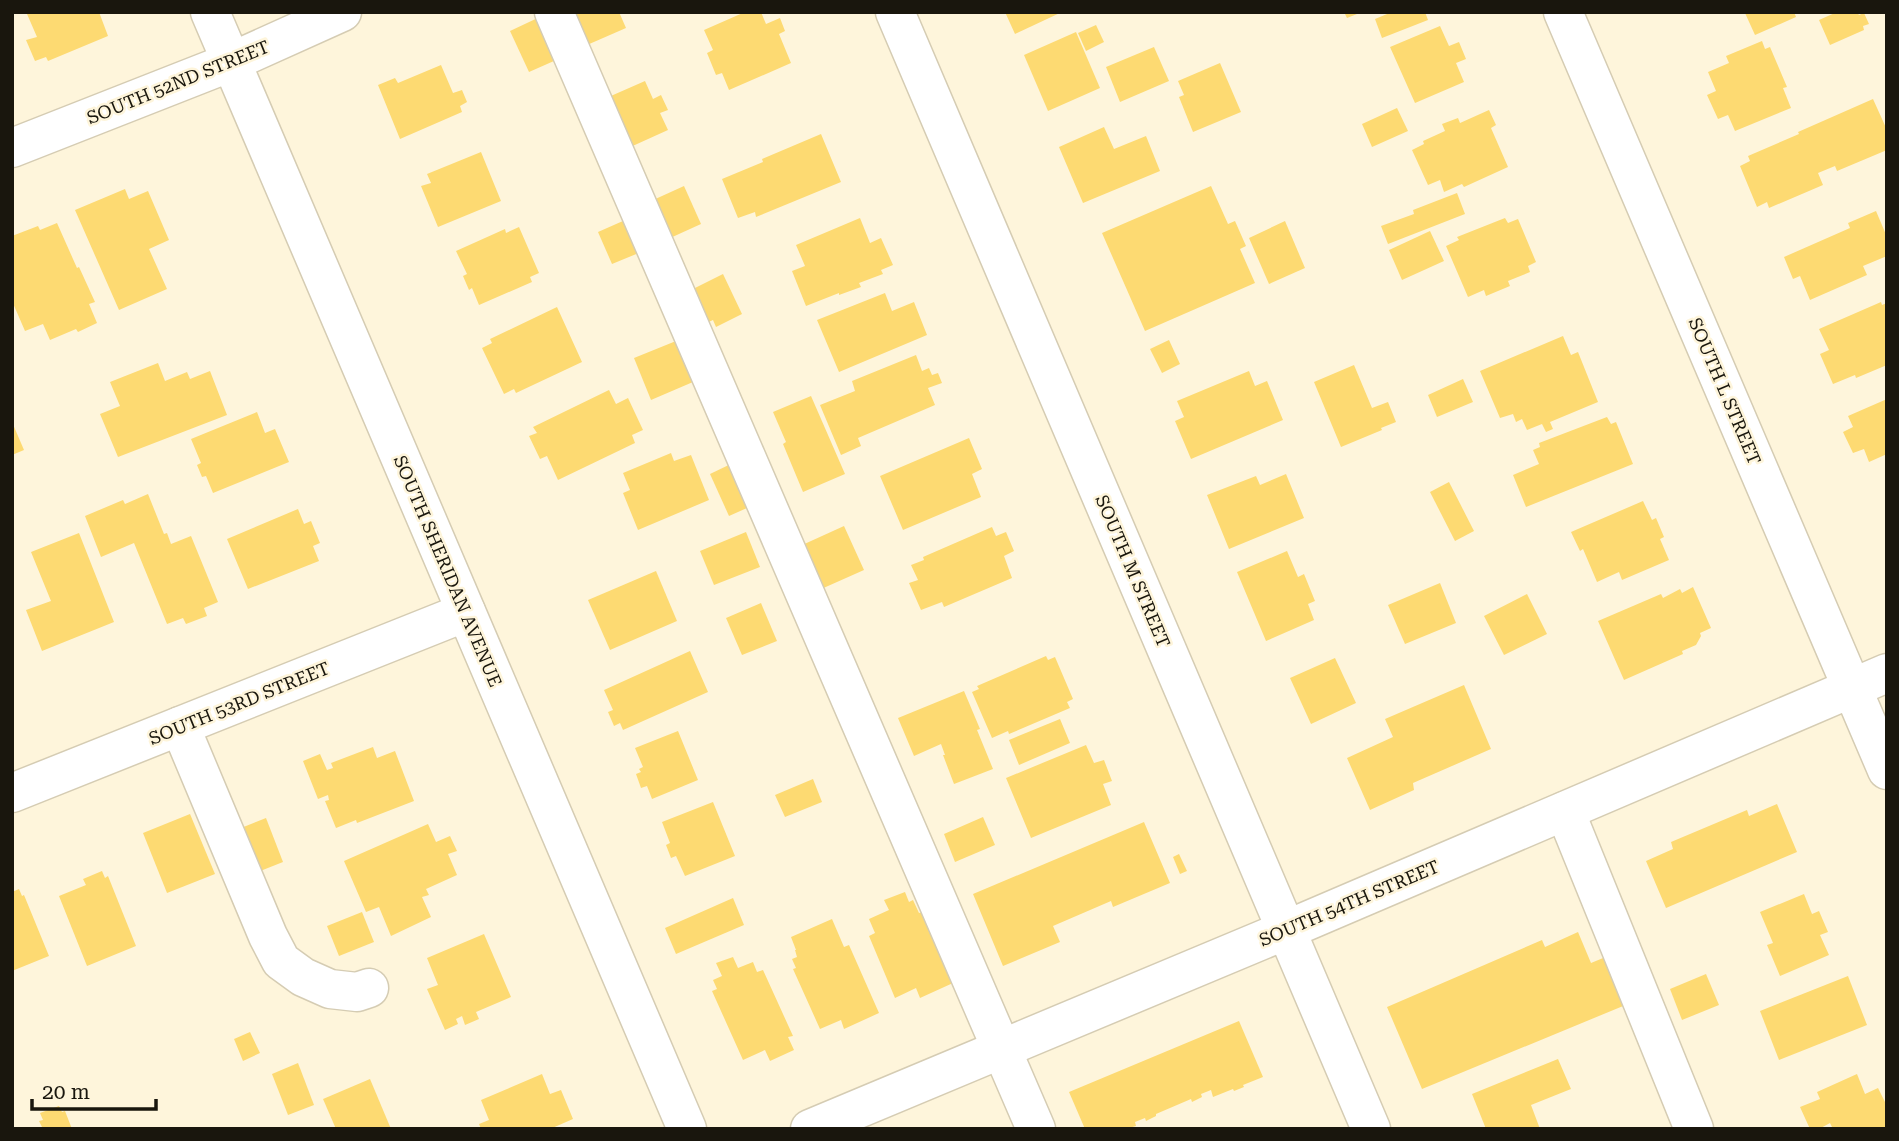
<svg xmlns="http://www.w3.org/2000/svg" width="1899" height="1141" font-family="'Roboto Serif',serif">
<rect width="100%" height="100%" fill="#fef5db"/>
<g fill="#fdda72">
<polygon points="33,12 99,12 108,36 48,61 46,57 35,61 26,40 37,37 27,14"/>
<polygon points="572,12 619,12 626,28 587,45"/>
<polygon points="745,12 761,12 766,24 780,18 785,31 779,34 791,63 729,90 722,73 716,75 707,53 713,50 704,30"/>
<polygon points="1005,12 1062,12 1015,34"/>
<polygon points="1344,12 1362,12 1347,18"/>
<polygon points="1392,12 1425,12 1428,20 1382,38 1375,19"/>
<polygon points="1748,12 1794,12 1796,17 1755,35 1745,13"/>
<polygon points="1837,12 1857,12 1859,15 1864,13 1869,24 1863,26 1864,30 1830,45 1819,20"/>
<polygon points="544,15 563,57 529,72 510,31"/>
<polygon points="1096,25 1104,42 1086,51 1078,33"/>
<polygon points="1440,26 1449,46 1459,42 1466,59 1456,63 1464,82 1415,103 1390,47"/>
<polygon points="1076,32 1100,88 1048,111 1024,55"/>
<polygon points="1762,41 1765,49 1770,47 1787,87 1783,88 1791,108 1735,131 1728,115 1718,119 1707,95 1716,91 1708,72 1729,63 1726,56"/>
<polygon points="1154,47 1169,81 1120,102 1106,67"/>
<polygon points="1220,63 1241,112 1193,132 1179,97 1184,95 1178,81"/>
<polygon points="441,65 453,93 462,90 467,102 460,106 462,112 400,139 378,85 395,78 398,83"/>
<polygon points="645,81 653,99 661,95 668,110 660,113 668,130 626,149 604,99"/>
<polygon points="1873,99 1887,130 1887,150 1837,171 1835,166 1818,173 1823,185 1769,208 1767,202 1757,207 1740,166 1750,161 1748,156 1799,134 1798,132"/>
<polygon points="1397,108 1408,131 1372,147 1362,124"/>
<polygon points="1489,110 1496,125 1491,128 1508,167 1464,187 1462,184 1444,192 1440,180 1428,185 1412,150 1424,144 1423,141 1445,131 1442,124 1458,118 1460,123"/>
<polygon points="1104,127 1114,149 1146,136 1160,171 1083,203 1059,147"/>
<polygon points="821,134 841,182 756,217 755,212 738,218 722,179 763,162 762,159"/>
<polygon points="481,152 501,201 438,227 421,186 431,183 427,174"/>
<polygon points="684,186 701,224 668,239 651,201"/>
<polygon points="1211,186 1228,224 1235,221 1246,246 1240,249 1255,283 1145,331 1102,233"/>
<polygon points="125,189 129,199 148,191 169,240 149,249 167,289 119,310 75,210"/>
<polygon points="1457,193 1465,214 1388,244 1381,226 1414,214 1413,210"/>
<polygon points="1876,211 1887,237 1887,256 1863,266 1867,275 1810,300 1800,276 1793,279 1784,257 1850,228 1848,223"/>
<polygon points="632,217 646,250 612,264 598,232"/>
<polygon points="860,218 870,243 881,238 893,265 881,270 883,274 859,283 861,287 839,295 839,293 806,306 792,271 805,266 796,245"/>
<polygon points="1505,218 1508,223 1518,219 1536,262 1528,266 1530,272 1508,281 1510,286 1486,296 1484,290 1468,297 1446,246 1459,240 1457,237"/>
<polygon points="1285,221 1305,268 1269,284 1249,238"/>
<polygon points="57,223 77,268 79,267 95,302 89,304 97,323 78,332 76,329 50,340 43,324 25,331 12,301 12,236 38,226 40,230"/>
<polygon points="519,227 539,273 530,277 532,282 479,305 472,288 469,290 463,276 467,274 456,251 505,229 506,233"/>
<polygon points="1430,231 1444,261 1402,280 1389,250"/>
<polygon points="723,274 742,314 716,327 713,320 698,327 683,294"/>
<polygon points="885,293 892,311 914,302 927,335 839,372 817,320"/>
<polygon points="1881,302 1882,305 1887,303 1887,365 1856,378 1855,375 1833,384 1820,354 1829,350 1819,329"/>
<polygon points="557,307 582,362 516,393 514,389 504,394 482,348 492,343 490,339"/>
<polygon points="1563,336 1571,355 1578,352 1598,402 1550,422 1553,429 1546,432 1542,424 1527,430 1522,419 1516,422 1513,414 1500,418 1480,371"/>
<polygon points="1169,340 1180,364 1162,373 1150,349"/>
<polygon points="676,341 693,382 651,400 634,358"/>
<polygon points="916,355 922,371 929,368 932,375 938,373 942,383 928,388 935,405 858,438 861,446 841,455 820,405 855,391 852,381"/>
<polygon points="158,363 165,381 187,372 190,379 210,371 227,415 118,457 100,414 120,406 110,382"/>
<polygon points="1354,365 1372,408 1388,402 1396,422 1381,428 1382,430 1341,447 1314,382"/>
<polygon points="1249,371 1255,386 1267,381 1283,420 1191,459 1175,421 1184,417 1177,401"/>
<polygon points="1463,379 1473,402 1437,417 1428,395"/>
<polygon points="609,390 616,404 628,398 643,430 632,435 635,443 558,480 547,456 540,459 529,436 537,433 533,427"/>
<polygon points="811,396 845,474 803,492 783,444 786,442 773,412"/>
<polygon points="1887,399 1887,454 1869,462 1864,449 1853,453 1843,432 1853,427 1848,416"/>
<polygon points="257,412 265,433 275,429 289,462 213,493 206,476 202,477 197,465 201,463 191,439"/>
<polygon points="1607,417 1611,424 1616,422 1633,464 1526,507 1513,475 1539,464 1533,450 1540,447 1539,443"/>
<polygon points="12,422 24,450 12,455"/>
<polygon points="969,438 982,469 972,474 981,497 903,530 880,476"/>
<polygon points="671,453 674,461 691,455 709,500 638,530 623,493 630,490 623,473"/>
<polygon points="737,461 756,504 729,516 710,474"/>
<polygon points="1286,474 1304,518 1229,549 1207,495 1256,476 1260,485"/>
<polygon points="1449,482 1474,531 1455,541 1430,492"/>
<polygon points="148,494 164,534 167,533 171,544 191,536 218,602 204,608 207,616 186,624 183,618 167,624 134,543 101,557 85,516 123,500 125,504"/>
<polygon points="1643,501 1652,520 1656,518 1664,537 1660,539 1669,560 1622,580 1619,572 1597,582 1583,549 1580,551 1571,532"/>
<polygon points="298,509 304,524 311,521 320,543 313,546 319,561 248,589 227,539"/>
<polygon points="844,526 864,570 819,590 800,546"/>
<polygon points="992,527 996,536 1006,532 1014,551 1004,556 1012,578 944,607 942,602 921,610 909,583 918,580 911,565 924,560 923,557"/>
<polygon points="746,532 760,567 714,585 700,551"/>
<polygon points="79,533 114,622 42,651 26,610 51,601 31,552"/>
<polygon points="1287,551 1298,577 1304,574 1315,601 1308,604 1314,620 1266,641 1237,572"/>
<polygon points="656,571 677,621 610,650 588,600"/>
<polygon points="1440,583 1456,623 1405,644 1388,605"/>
<polygon points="1693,587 1711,628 1700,633 1701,636 1696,645 1682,651 1683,654 1624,680 1598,621 1661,594 1663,598 1680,589 1682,593"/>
<polygon points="1527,594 1547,634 1504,655 1484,616"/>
<polygon points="761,603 777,641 742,655 726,618"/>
<polygon points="690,651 708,692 623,730 620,723 614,726 608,712 613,710 604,690"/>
<polygon points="1046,656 1048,660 1055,657 1073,699 1067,702 1070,708 1009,734 1008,731 992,738 972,692 979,689 977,686"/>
<polygon points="1335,658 1356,703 1311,724 1290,678"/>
<polygon points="1464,685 1491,749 1413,783 1414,790 1370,810 1347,758 1393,737 1385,719"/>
<polygon points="964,691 980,729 977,730 993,769 954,784 943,755 945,755 941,744 914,756 898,718"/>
<polygon points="1060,719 1070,743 1019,765 1009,740"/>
<polygon points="678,731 698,780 652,799 647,786 641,788 636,774 641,772 639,769 643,767 635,748"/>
<polygon points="1086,745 1094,763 1104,760 1112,781 1103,784 1111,805 1031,838 1006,778"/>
<polygon points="373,747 377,758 395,751 414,801 357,823 356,820 336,828 325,801 329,800 328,795 318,799 303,761 320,754 327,770 333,768 331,763"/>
<polygon points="813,779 822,802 785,817 775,795"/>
<polygon points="713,802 735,856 685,876 676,856 671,858 666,845 670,843 662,822"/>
<polygon points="1777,804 1797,852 1666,908 1646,861 1673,849 1671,842 1747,810 1749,816"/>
<polygon points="190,814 215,874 167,893 143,833"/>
<polygon points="983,817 995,845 955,862 944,834"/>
<polygon points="266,818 283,862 253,874 236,830"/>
<polygon points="1144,822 1170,883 1113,907 1111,901 1053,926 1060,942 1003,966 973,894"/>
<polygon points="428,824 436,842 450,836 457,851 448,854 457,875 426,889 429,895 422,897 431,917 391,936 379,907 366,912 344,861"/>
<polygon points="1179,854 1187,871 1180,874 1173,857"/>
<polygon points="102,871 105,878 108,876 136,946 87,966 59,896 86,885 83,879"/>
<polygon points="19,889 22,896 24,895 49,956 12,971 12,892"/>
<polygon points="905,892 909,902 913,900 919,913 923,912 953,983 920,998 916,988 895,998 869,936 875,933 869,919 889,910 884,900"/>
<polygon points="1804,894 1812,914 1819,911 1828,932 1820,935 1829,955 1780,976 1767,945 1773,943 1760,912"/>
<polygon points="733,898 744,925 676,954 665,928"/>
<polygon points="362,912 374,942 339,956 327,926"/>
<polygon points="832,919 844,947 849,945 879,1013 844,1029 841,1020 820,1029 793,969 796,968 792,959 797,957 795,950 796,950 791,937"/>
<polygon points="1578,932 1591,963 1608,956 1628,1004 1422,1089 1387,1007 1542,940 1545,947"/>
<polygon points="484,934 511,997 476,1012 479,1019 465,1025 462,1016 456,1019 458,1024 445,1030 427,989 438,985 427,958"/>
<polygon points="733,957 738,968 753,962 757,972 763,970 793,1036 788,1037 794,1050 770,1061 765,1050 743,1060 712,991 717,989 713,980 722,976 716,963"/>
<polygon points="1706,974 1719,1005 1682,1020 1670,989"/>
<polygon points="1848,976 1867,1025 1779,1060 1760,1011"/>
<polygon points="1239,1021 1263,1077 1243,1085 1244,1087 1234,1091 1233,1089 1213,1097 1211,1090 1201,1094 1202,1097 1192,1102 1191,1099 1156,1114 1156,1116 1146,1121 1145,1118 1135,1122 1136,1126 1129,1128 1128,1127 1126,1129 1085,1129 1069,1092"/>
<polygon points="250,1032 260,1053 243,1061 234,1039"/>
<polygon points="1558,1059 1571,1089 1531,1105 1540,1129 1486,1129 1472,1094"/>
<polygon points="298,1063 314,1105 288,1115 272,1074"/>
<polygon points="542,1074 550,1094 561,1090 573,1119 550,1129 481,1129 479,1124 489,1120 481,1100"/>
<polygon points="1857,1074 1865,1094 1878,1088 1887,1106 1887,1129 1833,1129 1830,1123 1819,1129 1810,1129 1800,1107 1820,1099 1817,1092"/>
<polygon points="370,1079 391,1129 336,1129 323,1099"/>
<polygon points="59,1106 62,1112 65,1111 72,1129 43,1129 39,1121 43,1120 40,1113"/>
</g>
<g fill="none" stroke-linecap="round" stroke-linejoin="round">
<g stroke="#d5ccb3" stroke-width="41">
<g id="minor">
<polyline points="210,12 687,1129"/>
<polyline points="554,12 1036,1129"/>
<polyline points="895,12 1371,1129"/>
<polyline points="1563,12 1887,770"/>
<polyline points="12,148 231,62 342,12"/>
<polyline points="180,726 268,936 281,961 303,977 330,989 357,992 369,988"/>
<polyline points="12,793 466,612"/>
<polyline points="1565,811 1694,1129"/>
<polyline points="810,1129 1286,930 1887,673"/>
</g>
</g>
<use href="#minor" stroke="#fff" stroke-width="38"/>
</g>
<g text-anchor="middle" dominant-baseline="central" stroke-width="5" stroke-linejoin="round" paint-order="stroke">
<g font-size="18" fill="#19160d" stroke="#fef5db">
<text transform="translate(178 82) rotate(-22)">SOUTH 52ND STREET</text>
<text transform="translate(1725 391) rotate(67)">SOUTH L STREET</text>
<text transform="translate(448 571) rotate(67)">SOUTH SHERIDAN AVENUE</text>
<text transform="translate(1133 571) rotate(67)">SOUTH M STREET</text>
<text transform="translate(239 703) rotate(-22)">SOUTH 53RD STREET</text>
<text transform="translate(1349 903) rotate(-23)">SOUTH 54TH STREET</text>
</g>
</g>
<rect width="1899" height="1141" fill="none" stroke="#19160d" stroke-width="28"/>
<path d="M32 1099v10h124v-10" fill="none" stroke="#19160d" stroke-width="3.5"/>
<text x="42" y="1099" font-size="21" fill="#19160d" stroke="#fef5db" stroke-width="5" paint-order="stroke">20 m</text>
</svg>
